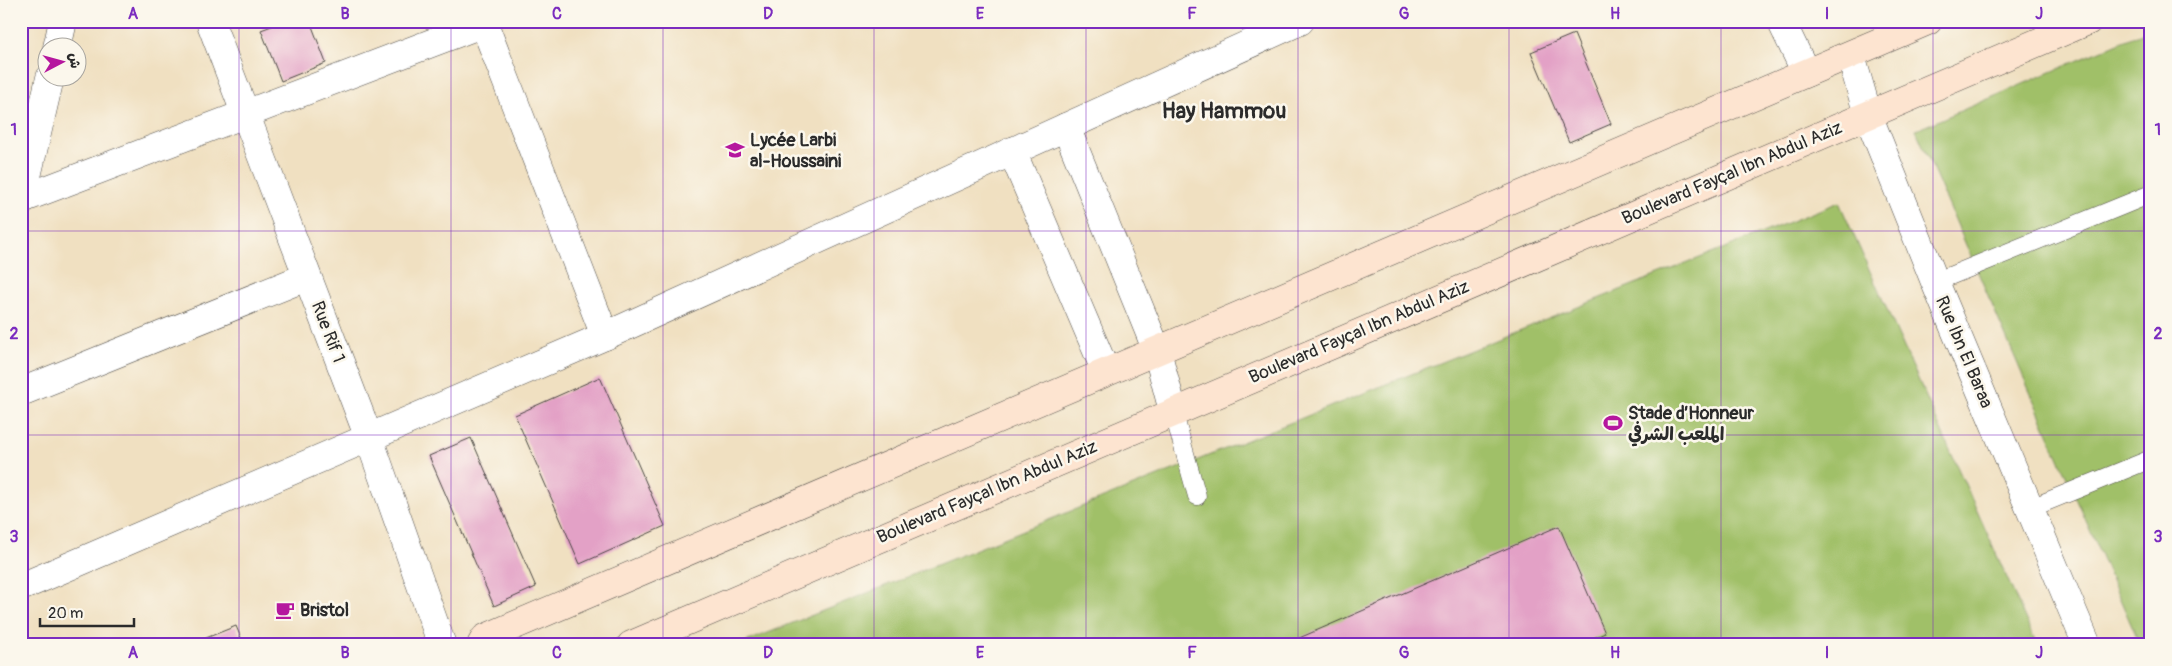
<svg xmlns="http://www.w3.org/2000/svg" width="2172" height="666" font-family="Pangolin,'Playpen Sans Arabic',sans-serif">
<rect width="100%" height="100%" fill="#fbf7ec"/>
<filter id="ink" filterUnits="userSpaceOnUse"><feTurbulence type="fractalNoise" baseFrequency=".02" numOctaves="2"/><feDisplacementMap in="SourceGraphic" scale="10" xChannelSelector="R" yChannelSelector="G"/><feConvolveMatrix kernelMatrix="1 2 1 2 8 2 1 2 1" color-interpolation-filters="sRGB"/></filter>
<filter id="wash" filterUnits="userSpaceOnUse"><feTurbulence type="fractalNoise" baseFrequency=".0096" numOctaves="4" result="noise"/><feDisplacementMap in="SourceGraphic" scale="20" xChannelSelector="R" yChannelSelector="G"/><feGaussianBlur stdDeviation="1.12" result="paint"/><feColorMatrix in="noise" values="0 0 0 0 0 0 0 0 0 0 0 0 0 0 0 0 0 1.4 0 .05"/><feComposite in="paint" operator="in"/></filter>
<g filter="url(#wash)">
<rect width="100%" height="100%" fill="#f0e0c1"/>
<g fill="#a0c068" stroke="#66764a">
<polygon points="2151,29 2151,645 2140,645 1916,130"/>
<polygon points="1839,202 2037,645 738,645"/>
</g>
<g id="blocks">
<g fill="#e3a1c6">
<polygon points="285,21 310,21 326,63 281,81 261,30"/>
<polygon points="1793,21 1817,21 1797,30"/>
<polygon points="1574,34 1611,124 1569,142 1531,52"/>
<polygon points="600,377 665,526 580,564 515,415"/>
<polygon points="471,438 536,587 494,606 429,456"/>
<polygon points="1559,526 1605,633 1578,645 1283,645"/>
<polygon points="236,626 244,645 197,645 196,642"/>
</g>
</g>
</g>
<g filter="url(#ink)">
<use href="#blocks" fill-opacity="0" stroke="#494642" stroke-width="1"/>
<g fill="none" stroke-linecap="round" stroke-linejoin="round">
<g stroke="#494642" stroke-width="19">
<g id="service">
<polyline points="1935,282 2151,194"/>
<polyline points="1173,411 1197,496"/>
<polyline points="2031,508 2151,459"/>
</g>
</g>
<g stroke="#494642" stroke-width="29">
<g id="minor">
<polyline points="483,21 605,336"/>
<polyline points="1781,21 1806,73"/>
<polyline points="57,48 63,21"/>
<polyline points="1066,127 1157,351 1173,411"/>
<polyline points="1012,151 1106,372"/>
<polyline points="22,199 484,23"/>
<polyline points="21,202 50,78"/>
<polyline points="21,392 306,277"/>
<polyline points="21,587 605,336 1300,21"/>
</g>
</g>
<g stroke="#494642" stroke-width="29">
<g id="tertiary">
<polyline points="210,21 369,438 442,645"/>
<polyline points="1851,56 1868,115 1935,282 2087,645"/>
</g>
</g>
<g stroke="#494642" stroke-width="29">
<g id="secondary">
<polyline points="481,645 485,638 1928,21"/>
<polyline points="631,645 2088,21"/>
</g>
</g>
<use href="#service" stroke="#fff" stroke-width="18"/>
<use href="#minor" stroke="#fff" stroke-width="28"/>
<use href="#tertiary" stroke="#fff" stroke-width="28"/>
<use href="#secondary" stroke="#fde4d0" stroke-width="28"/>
</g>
</g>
<path fill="none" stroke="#7b2cbf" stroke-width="1" stroke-opacity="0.55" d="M239,21v624M451,21v624M663,21v624M874,21v624M1086,21v624M1298,21v624M1509,21v624M1721,21v624M1933,21v624M21,231h2130M21,435h2130"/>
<defs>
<g id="school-bare" transform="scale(1.5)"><path d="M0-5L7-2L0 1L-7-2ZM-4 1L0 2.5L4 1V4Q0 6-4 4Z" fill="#b5179e" stroke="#fbf7ec" stroke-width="2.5" paint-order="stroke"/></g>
<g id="stadium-bare" transform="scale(1.5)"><path d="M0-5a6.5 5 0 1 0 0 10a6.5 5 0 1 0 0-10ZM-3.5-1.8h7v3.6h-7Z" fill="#b5179e" stroke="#fbf7ec" stroke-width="2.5" paint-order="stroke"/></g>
<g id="cafe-bare" transform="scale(1.5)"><path d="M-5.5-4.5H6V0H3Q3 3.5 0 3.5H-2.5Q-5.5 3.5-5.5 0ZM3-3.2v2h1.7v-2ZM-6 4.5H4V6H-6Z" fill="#b5179e" stroke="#fbf7ec" stroke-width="2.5" paint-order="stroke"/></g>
</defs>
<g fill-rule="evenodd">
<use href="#school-bare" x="735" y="150"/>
<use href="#stadium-bare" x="1613" y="423"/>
<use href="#cafe-bare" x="285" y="610"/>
</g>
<g text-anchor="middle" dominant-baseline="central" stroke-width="5" stroke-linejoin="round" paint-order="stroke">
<g font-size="18" font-weight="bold" fill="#2b2b2b" stroke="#fbf7ec" text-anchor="start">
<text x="750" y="140">Lycée Larbi<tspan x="750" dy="21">al-Houssaini</tspan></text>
<text x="1628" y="413">Stade d’Honneur<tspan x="1628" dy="21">الملعب الشرفي</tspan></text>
<text x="300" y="610">Bristol</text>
</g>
<g font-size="18" fill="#2b2b2b" stroke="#fbf7ec">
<text transform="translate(1732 173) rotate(-23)">Boulevard Fayçal Ibn Abdul Aziz</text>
<text transform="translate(328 332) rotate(69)">Rue Rif 1</text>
<text transform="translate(1359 332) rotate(-23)">Boulevard Fayçal Ibn Abdul Aziz</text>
<text transform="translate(1964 352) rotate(67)">Rue Ibn El Baraa</text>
<text transform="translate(987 492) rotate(-23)">Boulevard Fayçal Ibn Abdul Aziz</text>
</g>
<g font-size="22" font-weight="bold" fill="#2b2b2b" stroke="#fbf7ec">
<text x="1224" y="111">Hay Hammou</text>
</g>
</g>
<rect width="2172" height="666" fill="none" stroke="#fbf7ec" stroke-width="55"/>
<g transform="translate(62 62) rotate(84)"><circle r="24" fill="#fbf7ec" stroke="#a8a59f"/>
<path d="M0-4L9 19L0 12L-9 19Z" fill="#b5179e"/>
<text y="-8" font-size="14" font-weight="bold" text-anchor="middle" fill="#2b2b2b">ش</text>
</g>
<path d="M40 618v8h94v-8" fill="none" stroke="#2b2b2b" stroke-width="2.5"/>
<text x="48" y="618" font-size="15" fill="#2b2b2b" stroke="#fbf7ec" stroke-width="4" paint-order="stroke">20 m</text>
<rect x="28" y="28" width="2116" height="610" fill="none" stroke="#7b2cbf" stroke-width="2"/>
<g font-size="16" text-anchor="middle" font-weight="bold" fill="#7b2cbf">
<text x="133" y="19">A</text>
<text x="345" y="19">B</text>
<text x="557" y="19">C</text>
<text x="768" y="19">D</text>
<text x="980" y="19">E</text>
<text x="1192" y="19">F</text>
<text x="1404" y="19">G</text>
<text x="1615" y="19">H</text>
<text x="1827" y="19">I</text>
<text x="2039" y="19">J</text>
<text x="14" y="135">1</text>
<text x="2158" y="135">1</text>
<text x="14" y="339">2</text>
<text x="2158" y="339">2</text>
<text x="14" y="542">3</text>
<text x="2158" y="542">3</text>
<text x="133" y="658">A</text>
<text x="345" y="658">B</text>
<text x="557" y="658">C</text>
<text x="768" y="658">D</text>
<text x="980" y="658">E</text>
<text x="1192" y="658">F</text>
<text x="1404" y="658">G</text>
<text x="1615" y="658">H</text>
<text x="1827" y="658">I</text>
<text x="2039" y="658">J</text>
</g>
</svg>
